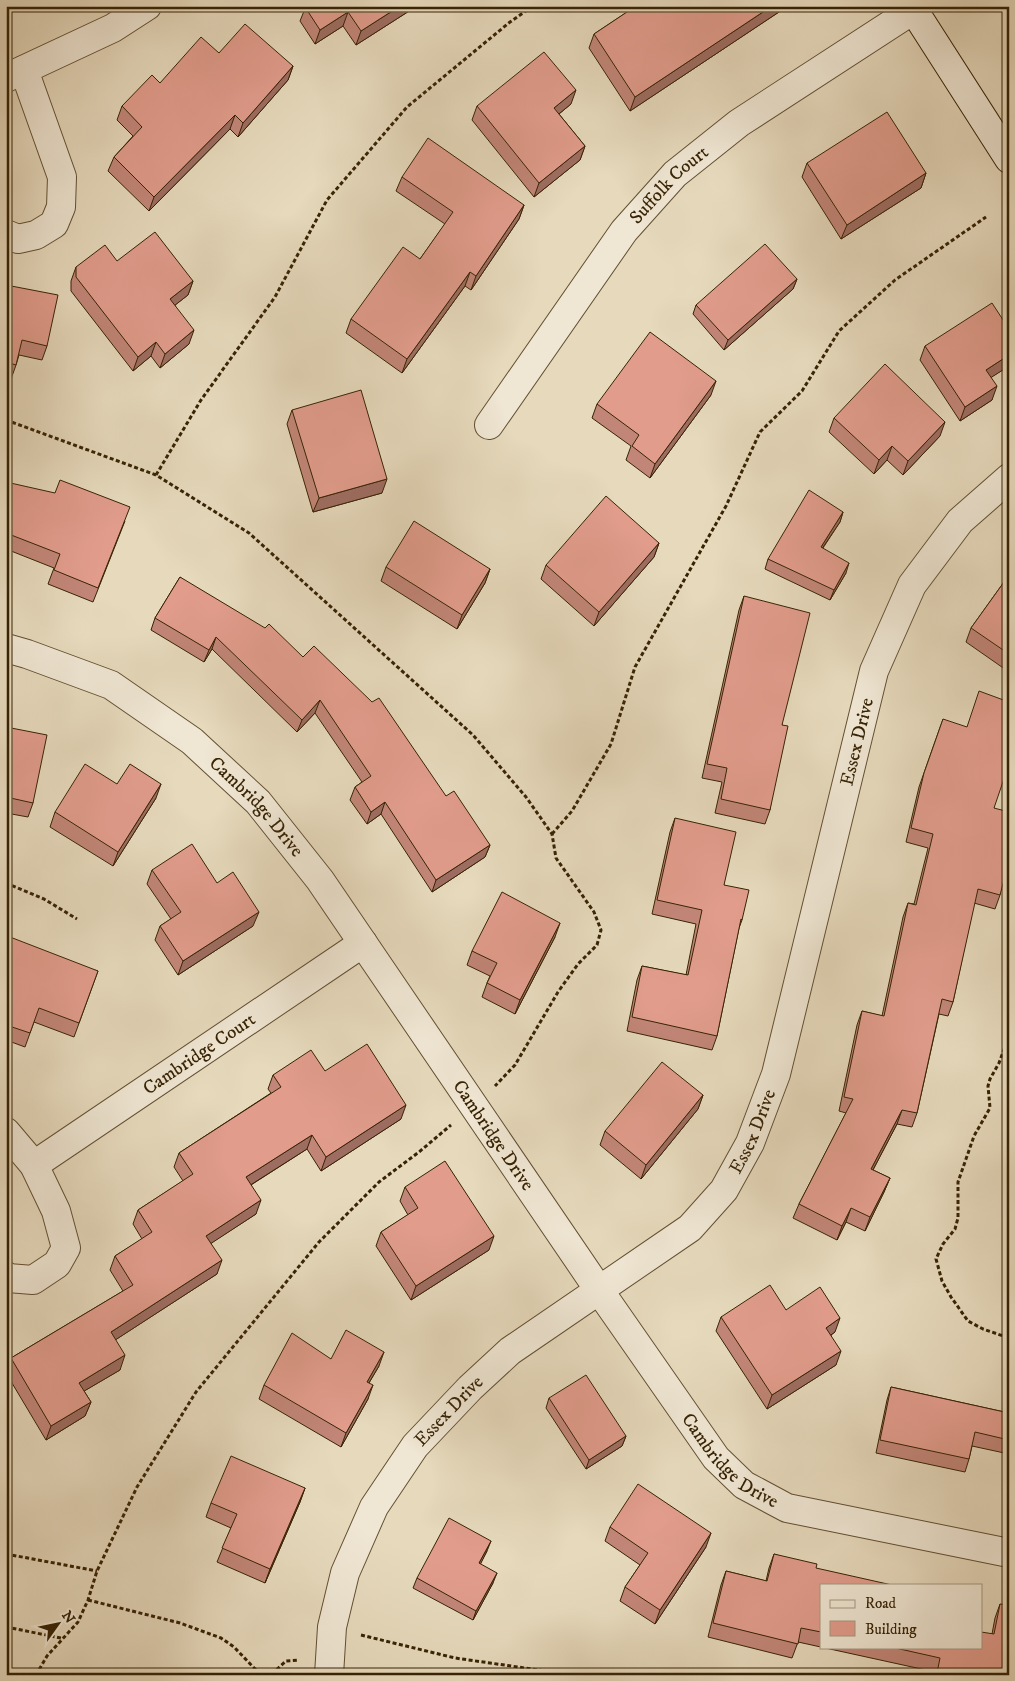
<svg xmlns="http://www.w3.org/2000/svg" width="1015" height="1681" font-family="'IM FELL DW Pica',serif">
<rect width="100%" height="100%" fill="#e6d9bc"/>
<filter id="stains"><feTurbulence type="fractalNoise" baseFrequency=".004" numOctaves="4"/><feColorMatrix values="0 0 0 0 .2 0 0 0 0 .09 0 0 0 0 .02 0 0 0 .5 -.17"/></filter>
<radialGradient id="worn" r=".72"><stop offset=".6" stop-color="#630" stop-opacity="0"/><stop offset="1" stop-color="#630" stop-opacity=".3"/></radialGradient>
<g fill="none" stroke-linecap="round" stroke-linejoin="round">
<g stroke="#635032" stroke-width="30">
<g id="street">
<polyline points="6,78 113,28 147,6"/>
<polyline points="6,234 18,239 36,235 54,224 61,207 62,177 24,70"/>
<path id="s1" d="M489,425l135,-194 51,-57 64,-51 174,-113"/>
<path id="s2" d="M6,648l21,6 84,31 81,56 66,61 62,78 279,410 117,168 28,27 43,23 222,45"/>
<polyline points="6,1132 34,1165 56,1211 66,1248 57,1264 33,1280 8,1278 6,1276"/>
<path id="s3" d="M34,1165l329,-222"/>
<path id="s4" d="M329,1675l3,-48 13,-54 29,-66 41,-61 55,-58 40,-37 180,-123 34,-38 26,-47 26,-69 98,-403 38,-86 48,-64 49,-43"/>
</g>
</g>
<g stroke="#372304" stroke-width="30">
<polyline id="secondary" points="911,6 1009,159"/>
</g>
<g stroke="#372304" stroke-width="3" stroke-dasharray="4 2.5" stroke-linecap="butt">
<polyline points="6,420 156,475 249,533 473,735 526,797 552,834 556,858 594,912 601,930 597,945 578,964 558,992 515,1065 495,1086"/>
<polyline points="156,475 201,400 275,297 327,200 407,107 510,22 533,6"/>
<polyline points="552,834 572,811 611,744 635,667 726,506 760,432 802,391 839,331 895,280 986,217"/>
<polyline points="6,883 44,899 77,919"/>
<polyline points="1009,1036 999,1063 990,1079 988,1086 990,1108 974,1136 958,1182 958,1218 955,1229 943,1244 936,1259 942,1281 951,1297 968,1321 983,1329 1009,1338"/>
<polyline points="6,1554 97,1571"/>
<polyline points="88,1600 180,1623 221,1638 234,1647 256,1670 267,1673 275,1671 286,1661 299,1660"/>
<polyline points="6,1627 61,1638"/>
<polyline points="361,1635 455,1658 574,1675"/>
<polyline points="36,1675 47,1656 78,1622 88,1600 97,1571 137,1487 196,1392 319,1242 379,1182 419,1152 451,1125"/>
</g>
<use href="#street" stroke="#efe6d3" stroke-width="28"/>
<use href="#secondary" stroke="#efe6d3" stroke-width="28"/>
</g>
<g fill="#c28678" stroke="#372304">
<polygon points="306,6 417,6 356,45 343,26 315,44 300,21"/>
<polygon points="636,6 788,6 630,111 589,48 594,34"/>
<polygon points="219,53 293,66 288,80 238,137 230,129 149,211 108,171 114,157 133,136 117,120 122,106 160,83"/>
<polygon points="571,104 559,114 585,146 580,160 534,197 472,120 477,106"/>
<polygon points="807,163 926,173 921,188 841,239 802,177"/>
<polygon points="402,177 524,205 519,219 471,290 465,286 402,373 346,333 351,319 420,259 445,224 396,191"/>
<polygon points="76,267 193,281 188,295 175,305 189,344 160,368 151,356 133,371 71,291 71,281"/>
<polygon points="797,279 793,289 724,350 693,314 696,305"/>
<polygon points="6,285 47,346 42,360 19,355 16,365 11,379 6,378"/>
<polygon points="1009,329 1009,366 991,377 992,400 960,421 920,360 925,346"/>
<polygon points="711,395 650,478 626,460 631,446 592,418 597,404"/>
<polygon points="292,410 382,493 313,512 287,424"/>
<polygon points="834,418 940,436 903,475 887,460 874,474 829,432"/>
<polygon points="6,482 125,521 93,602 48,584 54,568 6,549"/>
<polygon points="843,512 840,522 823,548 846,573 830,600 765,569 768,559"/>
<polygon points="659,543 654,557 594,626 541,579 546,565"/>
<polygon points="386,567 490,569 485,583 457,629 381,581"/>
<polygon points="1009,575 1009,672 966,642 971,628"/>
<polygon points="180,577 446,796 490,845 485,857 432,892 381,814 367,824 350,800 355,787 362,782 315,713 297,732 212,649 204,662 151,630 155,618"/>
<polygon points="744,596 782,725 770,810 765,824 715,813 722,782 702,778 739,610"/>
<polygon points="943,719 994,808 1000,895 995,909 974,903 953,1002 948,1016 939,1014 917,1113 912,1127 897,1124 873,1170 890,1178 884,1192 865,1231 846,1222 837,1240 793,1218 799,1204 846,1113 839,1111 857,1025 862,1011 882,1016 903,917 908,903 914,904 928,848 906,842 919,787"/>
<polygon points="6,727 33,803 28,817 6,813"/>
<polygon points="117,784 156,798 113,866 50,827 55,812"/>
<polygon points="675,818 724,885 742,920 739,928 717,1036 712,1050 627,1031 637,980 642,966 686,975 696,924 652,914 670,832"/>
<polygon points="152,870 217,883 253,926 178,975 155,940 160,926 171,919 147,884"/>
<polygon points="555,937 515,1014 482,997 487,983 490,976 467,965 472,951"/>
<polygon points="6,947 98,971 74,1037 34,1022 25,1047 6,1040"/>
<polygon points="325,1071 401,1119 321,1171 307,1149 251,1185 256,1214 211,1243 217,1274 115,1340 120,1370 84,1391 91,1402 85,1416 46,1440 6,1373 6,1370 11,1358 123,1291 110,1270 115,1256 142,1239 133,1224 138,1210 183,1181 174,1167 179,1153 271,1093 268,1089 273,1075"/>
<polygon points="703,1095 698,1109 641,1179 600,1145 605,1131"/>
<polygon points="405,1187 489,1250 411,1300 376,1246 381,1232 408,1215 400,1201"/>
<polygon points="786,1310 835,1332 831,1335 836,1365 767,1409 716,1331 721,1317"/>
<polygon points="331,1359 379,1366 369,1383 368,1399 341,1447 259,1399 264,1385"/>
<polygon points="891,1387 1009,1413 1009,1454 972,1446 969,1459 965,1472 876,1453 887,1400"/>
<polygon points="549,1398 626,1436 622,1446 586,1469 546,1408"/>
<polygon points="305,1488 300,1502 265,1583 217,1562 231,1528 206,1517 211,1503"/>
<polygon points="610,1527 706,1547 655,1624 620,1601 625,1587 640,1565 605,1541"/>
<polygon points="487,1551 480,1564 493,1583 473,1620 413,1588 417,1578"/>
<polygon points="774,1554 816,1568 821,1585 821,1647 981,1647 992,1634 995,1618 1000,1604 1009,1675 935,1675 935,1672 798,1642 792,1658 708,1637 721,1585 726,1571 766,1581 769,1568"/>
</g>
<g fill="#9e6d62" stroke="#372304">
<polygon points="400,6 417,6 356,45 361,31"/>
<polygon points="772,6 788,6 630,111 635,97"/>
<polygon points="348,12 343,26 315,44 320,30"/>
<polygon points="293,66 288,80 238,137 243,123"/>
<polygon points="576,90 571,104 549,122 554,108"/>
<polygon points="235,115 230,129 149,211 154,197"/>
<polygon points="585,146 580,160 534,197 539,183"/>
<polygon points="926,173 921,188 841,239 847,225"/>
<polygon points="524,205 519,219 471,290 476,276"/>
<polygon points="470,272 465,286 402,373 407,359"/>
<polygon points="797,279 793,289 724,350 728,340"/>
<polygon points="193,281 188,295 165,313 170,299"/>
<polygon points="194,330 189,344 160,368 165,354"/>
<polygon points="156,342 151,356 133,371 138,357"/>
<polygon points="1009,355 1009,366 981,384 986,370"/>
<polygon points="716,381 711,395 650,478 655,464"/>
<polygon points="997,386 992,400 960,421 965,407"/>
<polygon points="945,422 940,436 903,475 908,461"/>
<polygon points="892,446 887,460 874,474 879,460"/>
<polygon points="387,479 382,493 313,512 319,498"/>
<polygon points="843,512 840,522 817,556 821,547"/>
<polygon points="659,543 654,557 594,626 599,612"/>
<polygon points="849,563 846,573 830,600 834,590"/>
<polygon points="490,569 485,583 457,629 462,615"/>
<polygon points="216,637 212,649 204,662 209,650"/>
<polygon points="320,700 315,713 297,732 302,720"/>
<polygon points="161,784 156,798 113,866 118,852"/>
<polygon points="385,802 381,814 367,824 371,812"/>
<polygon points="490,845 485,857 432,892 436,880"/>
<polygon points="259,912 253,926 178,975 183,961"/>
<polygon points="560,923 555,937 515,1014 520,1000"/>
<polygon points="703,1095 698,1109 641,1179 646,1165"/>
<polygon points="406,1105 401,1119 321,1171 326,1157"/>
<polygon points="902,1110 897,1124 866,1183 871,1169"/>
<polygon points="312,1135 307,1149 241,1191 246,1177"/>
<polygon points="890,1178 884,1192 865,1231 870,1217"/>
<polygon points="261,1200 256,1214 201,1250 206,1236"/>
<polygon points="851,1208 846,1222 837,1240 842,1226"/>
<polygon points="494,1236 489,1250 411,1300 416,1286"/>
<polygon points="222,1260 217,1274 106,1346 111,1332"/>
<polygon points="840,1318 835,1332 821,1342 826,1328"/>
<polygon points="841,1351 836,1365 767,1409 772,1395"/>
<polygon points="384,1352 379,1366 361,1396 367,1382"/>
<polygon points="125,1355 120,1370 74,1397 79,1383"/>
<polygon points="373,1385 368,1399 341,1447 346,1433"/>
<polygon points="91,1402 85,1416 46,1440 51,1426"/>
<polygon points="626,1436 622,1446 586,1469 589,1460"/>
<polygon points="305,1488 300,1502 265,1583 270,1569"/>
<polygon points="711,1533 706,1547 655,1624 660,1610"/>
<polygon points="491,1541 487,1551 476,1573 479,1563"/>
<polygon points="497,1573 493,1583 473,1620 476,1611"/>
</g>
<g fill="#e19c8c" stroke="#372304">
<polygon points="306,6 400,6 361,31 348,12 320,30 305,7"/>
<polygon points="636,6 772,6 635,97 594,34"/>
<polygon points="245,24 293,66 243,123 235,115 154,197 114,157 142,127 122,106 152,75 160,83 201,37 219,53"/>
<polygon points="544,52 576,90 554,108 585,146 539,183 477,106"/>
<polygon points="887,112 926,173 847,225 807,163"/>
<polygon points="428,138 524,205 476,276 470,272 407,359 351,319 403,247 420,259 453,212 402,177"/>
<polygon points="155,232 193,281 170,299 194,330 165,354 156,342 138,357 76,277 76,267 105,245 117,261"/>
<polygon points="765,244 797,279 728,340 696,305"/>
<polygon points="6,285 58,295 47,346 22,340 16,365 6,362"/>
<polygon points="992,303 1009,329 1009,355 986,370 997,386 965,407 925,346"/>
<polygon points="650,332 716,381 655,464 632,446 639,435 597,404"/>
<polygon points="885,364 945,422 908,461 892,446 879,460 834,418"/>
<polygon points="361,390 387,479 319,498 292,410"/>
<polygon points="60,480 130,507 98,588 54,570 60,554 6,533 6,482 55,493"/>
<polygon points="809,490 843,512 821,547 849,563 834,590 768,559"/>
<polygon points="606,496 659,543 599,612 546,565"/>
<polygon points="414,521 490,569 462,615 386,567"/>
<polygon points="1009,575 1009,654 971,628"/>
<polygon points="180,577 265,628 269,624 303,657 314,646 372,702 379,698 446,796 454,791 490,845 436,880 385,802 371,812 355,787 371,776 320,700 302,720 216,637 209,650 155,618"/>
<polygon points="744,596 810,613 782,725 788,726 770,810 721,799 727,768 707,764"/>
<polygon points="979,691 1009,702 1009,764 994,808 1009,812 1009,861 1000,895 978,889 953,1002 942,999 917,1113 902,1110 871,1169 890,1178 870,1217 851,1208 842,1226 799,1204 853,1099 844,1097 862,1011 884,1016 908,903 916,905 933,834 911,828 924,773 943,719 967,727"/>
<polygon points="6,727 47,735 33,803 6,797"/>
<polygon points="85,764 117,784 130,764 161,784 118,852 55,812"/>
<polygon points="675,818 736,832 724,885 749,890 742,920 741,919 717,1036 632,1017 642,966 688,975 702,910 657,900"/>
<polygon points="192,844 217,883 233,872 259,912 183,961 160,926 181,912 152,870"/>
<polygon points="502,892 560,923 520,1000 487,983 497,963 472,951"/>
<polygon points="10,937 98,971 79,1023 39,1008 30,1033 6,1025 6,947"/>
<polygon points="367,1044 406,1105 326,1157 312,1135 246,1177 261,1200 206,1236 222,1260 111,1332 125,1355 79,1383 91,1402 51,1426 11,1358 133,1285 115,1256 152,1232 138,1210 193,1174 179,1153 281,1087 273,1075 311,1050 325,1071"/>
<polygon points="662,1062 703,1095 646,1165 605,1131"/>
<polygon points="445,1161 494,1236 416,1286 381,1232 418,1208 405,1187"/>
<polygon points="770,1285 786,1310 820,1287 840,1318 826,1328 841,1351 772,1395 721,1317"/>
<polygon points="346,1330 384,1352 367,1382 373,1385 346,1433 264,1385 292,1333 331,1359"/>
<polygon points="586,1375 626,1436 589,1460 549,1398"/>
<polygon points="891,1387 1009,1413 1009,1440 975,1432 969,1459 880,1440"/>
<polygon points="231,1456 305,1488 270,1569 222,1548 237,1514 211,1503"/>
<polygon points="638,1484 711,1533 660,1610 625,1587 648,1553 610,1527"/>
<polygon points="449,1518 491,1541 479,1563 497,1573 476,1611 417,1578"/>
<polygon points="774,1554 817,1564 816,1568 892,1585 821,1585 821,1632 801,1628 798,1644 713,1623 726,1571 767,1581"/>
<polygon points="1000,1604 1009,1605 1009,1675 944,1675 937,1673 940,1658 891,1647 981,1647 981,1632 994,1634"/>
</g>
<g text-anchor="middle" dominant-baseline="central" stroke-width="5" stroke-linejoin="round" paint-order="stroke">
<g font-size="19" fill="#372304" stroke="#efe6d3">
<text stroke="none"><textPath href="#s1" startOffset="301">Suffolk Court</textPath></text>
<text stroke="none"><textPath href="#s4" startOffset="1122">Essex Drive</textPath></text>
<text stroke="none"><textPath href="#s2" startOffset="302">Cambridge Drive</textPath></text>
<text stroke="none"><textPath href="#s3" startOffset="199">Cambridge Court</textPath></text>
<text stroke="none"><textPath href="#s4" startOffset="718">Essex Drive</textPath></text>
<text stroke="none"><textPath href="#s2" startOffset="708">Cambridge Drive</textPath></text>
<text stroke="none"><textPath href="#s4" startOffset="298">Essex Drive</textPath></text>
<text stroke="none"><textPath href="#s2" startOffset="1112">Cambridge Drive</textPath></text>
</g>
</g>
<rect width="1015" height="1681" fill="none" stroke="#e6d9bc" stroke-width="25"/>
<rect x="8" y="8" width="1000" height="1666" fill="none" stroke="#372304" stroke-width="2.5"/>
<rect x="12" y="12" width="990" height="1656" fill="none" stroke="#372304"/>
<rect x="820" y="1584" width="162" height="65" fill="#efe6d3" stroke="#a59880"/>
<rect x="830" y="1600" width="25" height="8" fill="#efe6d3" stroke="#a59880"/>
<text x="865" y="1608" font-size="15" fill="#372304">Road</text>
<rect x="830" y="1621" width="25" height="15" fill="#e19c8c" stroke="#a59880"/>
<text x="865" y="1634" font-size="15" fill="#372304">Building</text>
<g transform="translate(58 1624) rotate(57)" stroke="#efe6d3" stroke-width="4" paint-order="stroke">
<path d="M0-4L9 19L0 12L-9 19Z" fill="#372304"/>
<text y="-8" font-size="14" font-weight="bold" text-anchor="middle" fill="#372304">N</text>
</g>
<rect width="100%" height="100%" filter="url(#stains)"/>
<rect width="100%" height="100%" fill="url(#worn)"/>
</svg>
